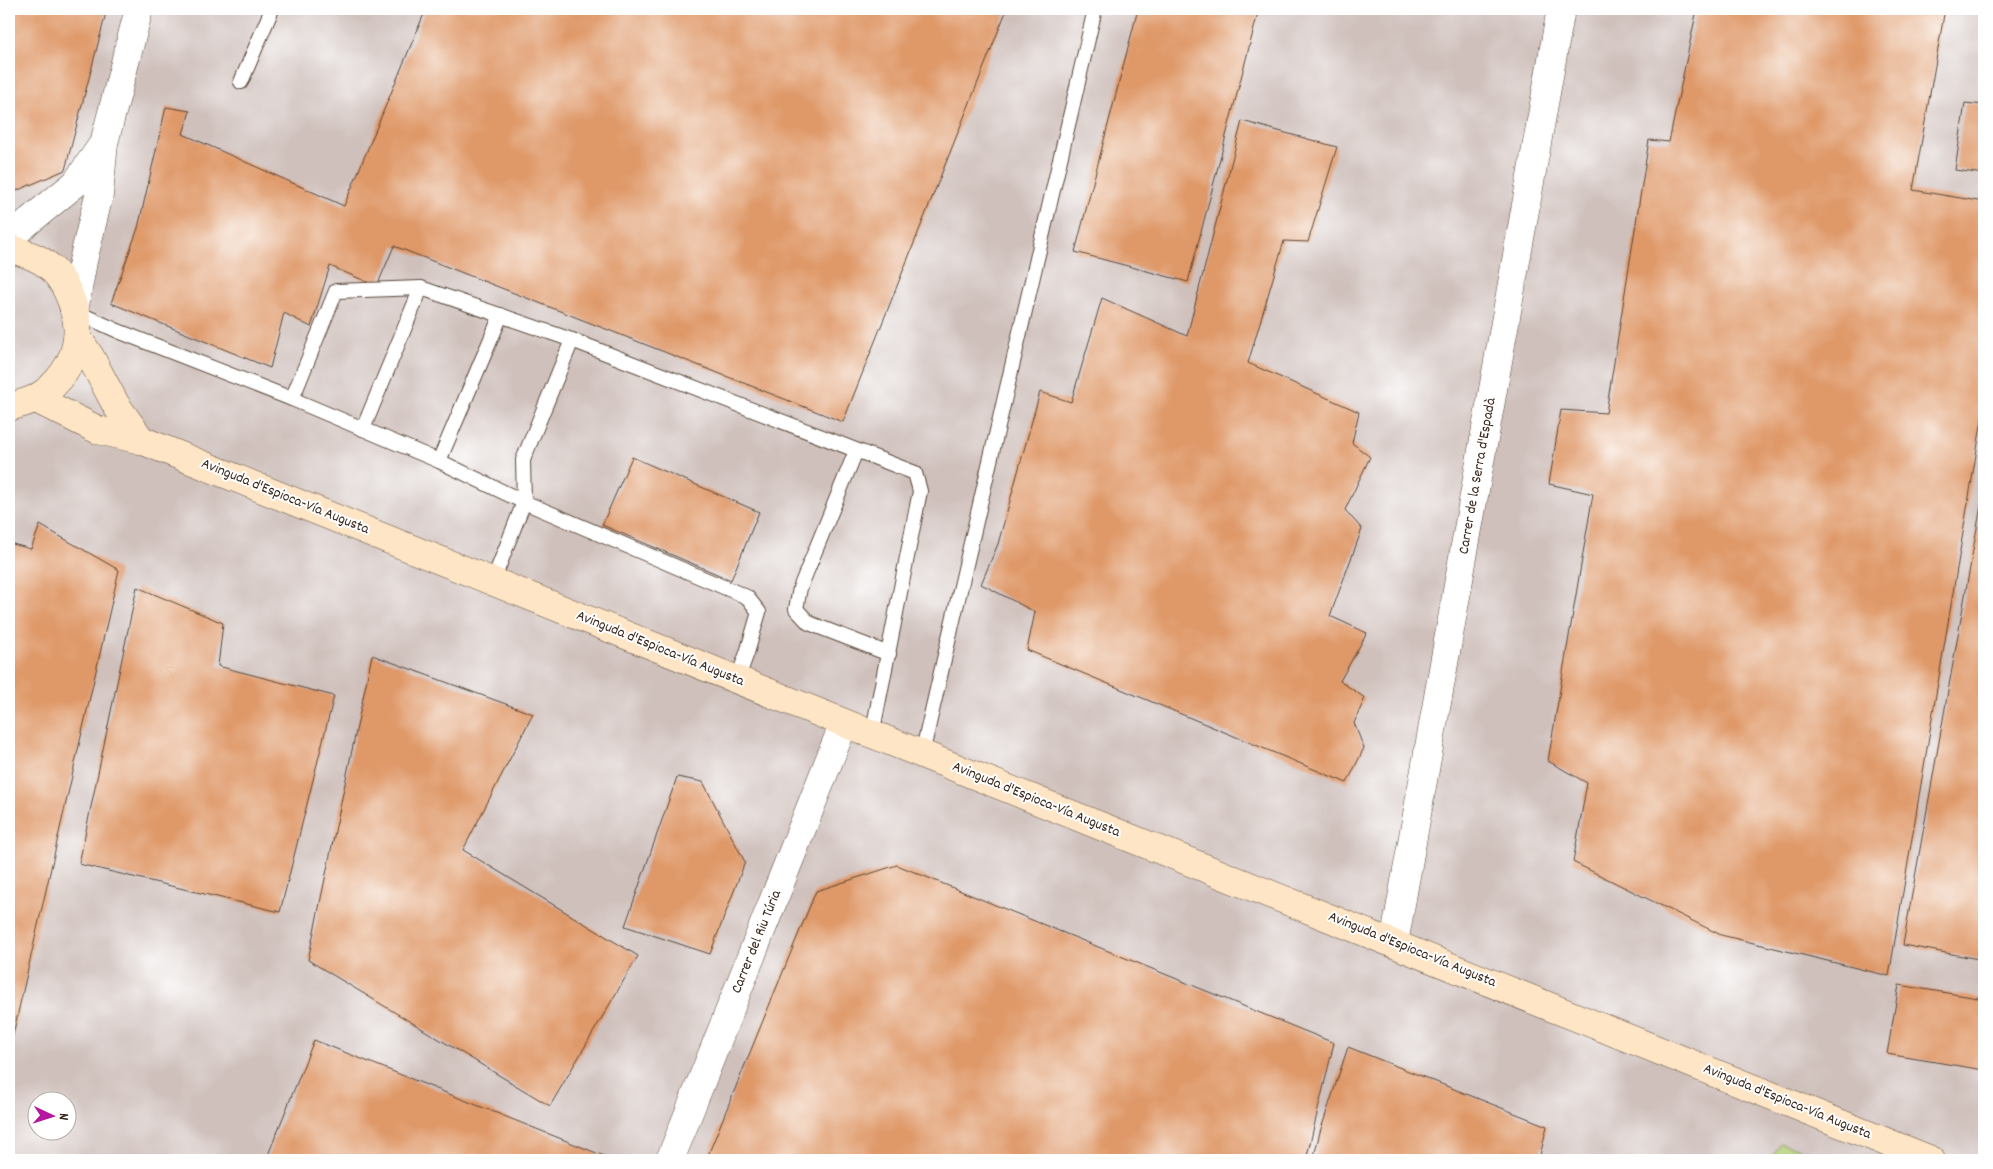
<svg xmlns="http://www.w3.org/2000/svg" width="1993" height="1169" font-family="Dekko,sans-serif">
<rect width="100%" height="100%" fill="#fff"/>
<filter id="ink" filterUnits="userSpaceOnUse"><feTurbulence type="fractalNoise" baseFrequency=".02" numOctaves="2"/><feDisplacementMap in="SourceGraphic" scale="10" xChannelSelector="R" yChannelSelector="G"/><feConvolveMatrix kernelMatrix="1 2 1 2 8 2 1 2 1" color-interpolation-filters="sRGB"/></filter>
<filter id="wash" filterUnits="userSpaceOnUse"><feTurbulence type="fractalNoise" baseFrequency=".0096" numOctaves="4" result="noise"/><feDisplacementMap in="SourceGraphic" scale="20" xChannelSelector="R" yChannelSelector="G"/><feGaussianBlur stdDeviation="1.12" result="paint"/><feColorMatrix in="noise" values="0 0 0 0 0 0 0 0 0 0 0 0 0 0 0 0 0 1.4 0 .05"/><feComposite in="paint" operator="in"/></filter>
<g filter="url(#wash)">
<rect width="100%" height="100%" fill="#f3e6ce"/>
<path fill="#cfc0bb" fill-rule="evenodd" d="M9,9h1975v1151h-1975zM38,1102h30v30h-30z"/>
<polygon fill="#b1ce75" stroke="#767c4a" points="1780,1143 1838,1160 1771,1160"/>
<g id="blocks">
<g fill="#df9867">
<polygon points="9,9 107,9 65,170 9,194"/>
<polygon points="426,9 1007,9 843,422 394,246 377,286 330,266 311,327 284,313 270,368 111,303 138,228 166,107 190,111 183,134 344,206"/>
<polygon points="1138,9 1259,9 1188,282 1075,252"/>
<polygon points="1697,9 1945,9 1913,190 1984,202 1984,407 1889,976 1721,935 1573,862 1587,783 1548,761 1593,494 1549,484 1561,410 1606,413 1649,140 1669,142"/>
<polygon points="1965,103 1984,105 1984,174 1955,170"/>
<polygon points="1242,121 1337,147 1308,242 1284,241 1248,363 1359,412 1352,443 1370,457 1345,510 1362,529 1330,616 1367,633 1340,681 1365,698 1354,723 1364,748 1347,783 1027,650 1035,612 981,584 998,544 1040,392 1071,402 1102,298 1187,336"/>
<polygon points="632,457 759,512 731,580 602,525"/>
<polygon points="1983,494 1984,494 1984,960 1903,945"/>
<polygon points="40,525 119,570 10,1048 9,543 31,549"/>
<polygon points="137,587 223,623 218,666 334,696 280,912 79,864"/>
<polygon points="372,655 533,714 463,850 638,956 550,1106 308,960"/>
<polygon points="677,777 703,782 745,862 710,954 625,926"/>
<polygon points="897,865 1334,1043 1306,1160 706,1160 816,891"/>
<polygon points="1899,985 1984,999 1984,1070 1887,1054"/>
<polygon points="314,1040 614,1160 266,1160"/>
<polygon points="1348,1047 1547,1126 1539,1160 1313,1160 1320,1132"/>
</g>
</g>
</g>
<g filter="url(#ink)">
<use href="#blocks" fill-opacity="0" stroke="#574638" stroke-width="1"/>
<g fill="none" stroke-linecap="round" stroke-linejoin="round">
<g stroke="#574638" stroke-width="16">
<g id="lane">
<polyline points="241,82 272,9"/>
<polyline points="74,311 118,331 292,399 439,461 524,502 747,597 759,612 747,653 737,680"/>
<polyline points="572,340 915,473 920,491 872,735"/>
<polyline points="292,399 336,291 421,288 572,340 523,460 524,502 493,581"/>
<polyline points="363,429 421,288"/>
<polyline points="856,451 800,588 796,609 809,623 889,654"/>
<polyline points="439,461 501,315"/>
<polyline points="922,754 1095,9"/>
</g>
</g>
<g stroke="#574638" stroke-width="29">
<g id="street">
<polyline points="9,235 17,231 76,183 103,144"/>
<polyline points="74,311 83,261 99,195 104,143 139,9"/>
<polyline points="1394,943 1561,9"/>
<polyline points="670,1160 844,723"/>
</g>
</g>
<g stroke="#574638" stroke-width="29">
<g id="secondary">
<path d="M9,248c15,5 33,10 44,22 15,15 27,47 24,68 -2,24 -19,47 -39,59 -8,5 -20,7 -29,10"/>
<polyline points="78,338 91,358 116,405 141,440"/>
<polyline points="36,399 98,430 141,440 1931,1160"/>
</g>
</g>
<use href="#lane" stroke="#fff" stroke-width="14"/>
<use href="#street" stroke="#fff" stroke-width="28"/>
<use href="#secondary" stroke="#fde5c5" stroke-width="28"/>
</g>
</g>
<g text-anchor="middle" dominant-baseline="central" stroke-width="4" stroke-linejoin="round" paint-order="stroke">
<g font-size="15" fill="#3b2a1e" stroke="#fff">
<text transform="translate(1478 476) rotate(-80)">Carrer de la Serra d'Espadà</text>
<text transform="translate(285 497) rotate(22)">Avinguda d'Espioca-Vía Augusta</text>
<text transform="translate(660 649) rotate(22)">Avinguda d'Espioca-Vía Augusta</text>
<text transform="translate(1036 800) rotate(22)">Avinguda d'Espioca-Vía Augusta</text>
<text transform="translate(757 942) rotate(-68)">Carrer del Riu Túria</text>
<text transform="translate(1412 950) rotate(22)">Avinguda d'Espioca-Vía Augusta</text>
<text transform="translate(1787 1102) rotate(22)">Avinguda d'Espioca-Vía Augusta</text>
</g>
</g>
<rect width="1993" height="1169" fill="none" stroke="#fff" stroke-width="30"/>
<g transform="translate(52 1116) rotate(94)"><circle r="24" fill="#ffffff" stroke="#b1aaa5"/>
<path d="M0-4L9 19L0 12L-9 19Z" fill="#b5179e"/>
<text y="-8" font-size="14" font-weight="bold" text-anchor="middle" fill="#3b2a1e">N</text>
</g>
</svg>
